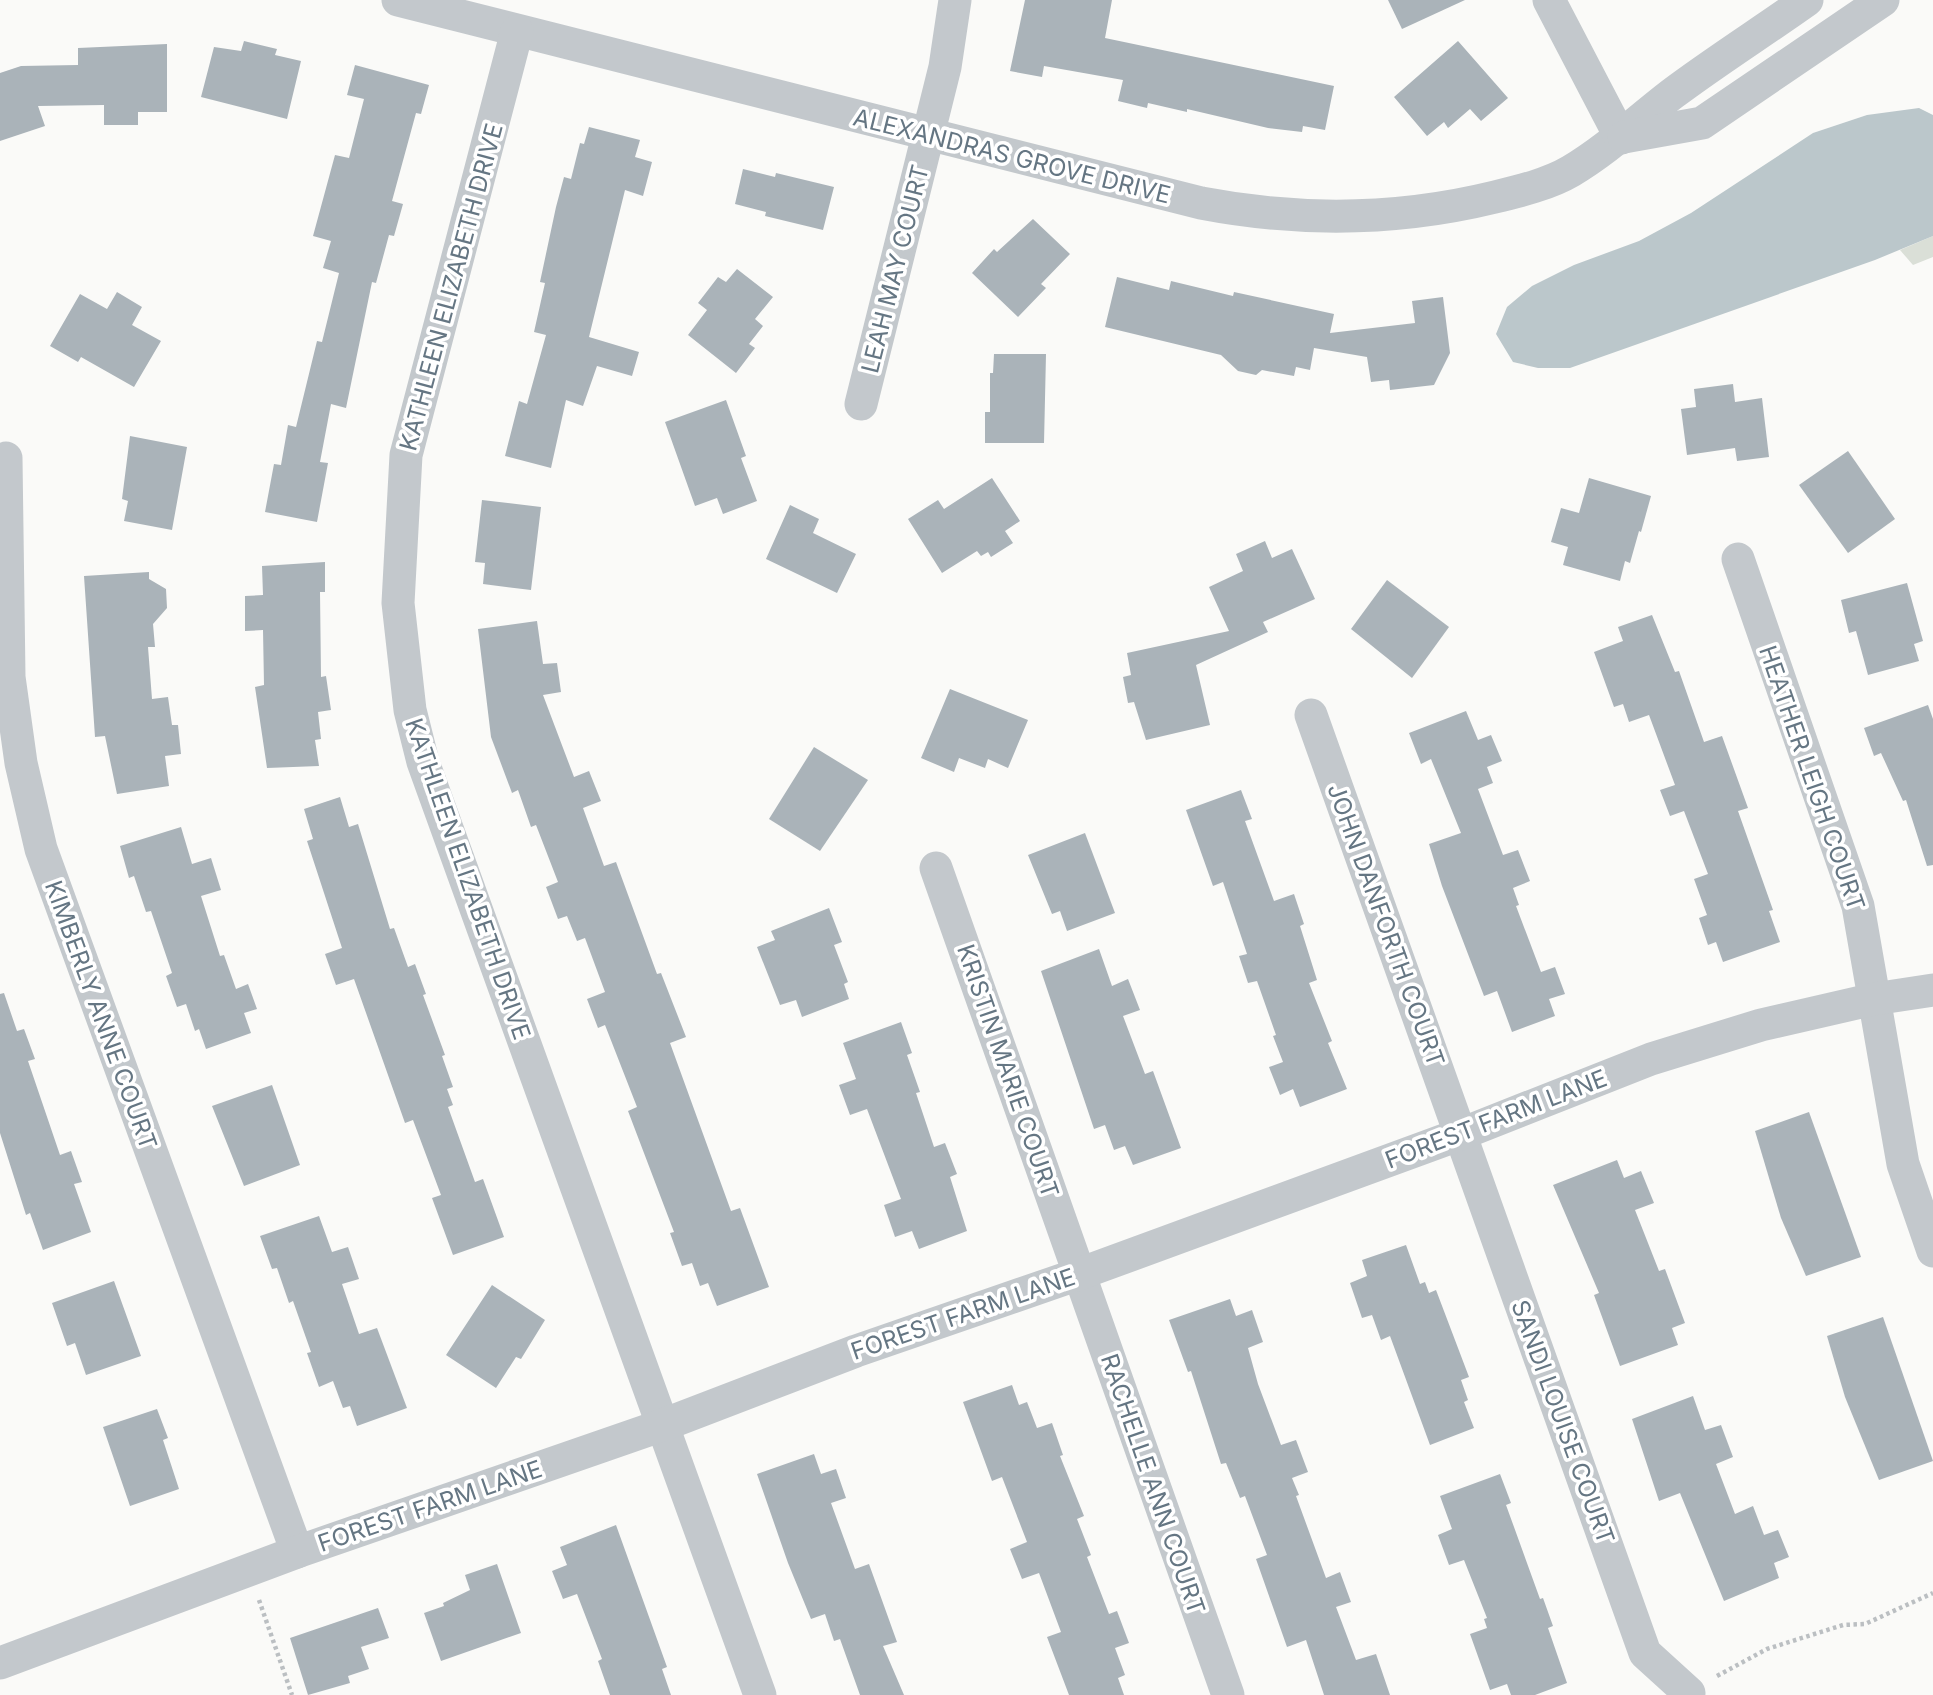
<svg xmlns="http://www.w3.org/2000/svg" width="1933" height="1695" font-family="Inter,sans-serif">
<rect width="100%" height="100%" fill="#fafaf8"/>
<polygon fill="#dadfd7" points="1933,236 1933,257 1913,265 1900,250"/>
<polygon fill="#bbc7cb" points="1919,108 1933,115 1933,236 1875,260 1570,368 1538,368 1513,362 1496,334 1507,307 1532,286 1574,265 1639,241 1691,213 1813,133 1867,115"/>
<g fill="#aab3b9">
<polygon points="1025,0 1112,0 1105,38 1334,86 1325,130 1303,126 1302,132 1268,128 1187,109 1187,112 1148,103 1147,108 1118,101 1123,80 1044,66 1042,77 1010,71"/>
<polygon points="1388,0 1465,0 1402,29"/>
<polygon points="244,41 277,49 275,55 301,61 287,119 201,97 214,47 241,51"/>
<polygon points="1458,41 1508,98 1481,121 1470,109 1448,128 1444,122 1427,136 1394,97"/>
<polygon points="167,44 167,112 138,112 138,125 104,125 104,105 38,106 45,126 0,141 0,73 21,66 78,65 78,48"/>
<polygon points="355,65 429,85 421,114 416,113 392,201 403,204 394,236 389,235 376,283 372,282 346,408 331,404 320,462 328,463 317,522 265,512 274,464 281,465 288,425 296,427 317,341 322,342 339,273 323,268 331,241 313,236 335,155 349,158 364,99 347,95"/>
<polygon points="589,127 640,140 635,157 652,162 643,196 625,190 589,337 639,352 632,376 597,366 583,406 566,400 551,468 505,456 519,401 527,404 546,335 534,332 545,283 540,282 556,207 564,177 571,179 580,143 584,144"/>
<polygon points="743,169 775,177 776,173 834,187 823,230 765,216 766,212 735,204"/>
<polygon points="1033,219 1070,254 1041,284 1046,288 1018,317 972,273 994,249 997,252"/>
<polygon points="737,269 773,297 755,319 763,326 749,344 755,348 736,373 688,335 707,310 698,303 718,277 726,282"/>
<polygon points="1117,277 1169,290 1171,281 1233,296 1234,292 1334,314 1330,333 1415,323 1412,301 1443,297 1450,353 1434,385 1390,390 1389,380 1371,382 1367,357 1314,348 1310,370 1296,367 1294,376 1262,370 1256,375 1238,371 1221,355 1105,327"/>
<polygon points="117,292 142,307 132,325 161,341 134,387 81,357 78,362 50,346 80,294 107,309"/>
<polygon points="994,354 1046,354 1044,443 985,443 985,412 990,412 990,373 993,373"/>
<polygon points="1733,384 1735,402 1762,398 1769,457 1737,461 1735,448 1687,455 1681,409 1696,407 1694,389"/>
<polygon points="726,400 746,456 741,458 757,501 723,514 717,498 695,506 665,422"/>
<polygon points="130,436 187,447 172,530 124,521 128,501 122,499"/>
<polygon points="1848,451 1895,519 1848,553 1799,485"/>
<polygon points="992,478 1020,521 1005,531 1013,543 991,557 988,552 981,556 977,551 942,573 908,519 938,500 944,509"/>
<polygon points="1589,478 1651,496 1641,532 1639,531 1630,563 1625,561 1620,581 1563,565 1568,547 1551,542 1561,508 1579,513"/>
<polygon points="482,500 541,507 531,590 483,584 485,563 475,562"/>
<polygon points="790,505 819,519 813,533 856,554 837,593 766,559"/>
<polygon points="1265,541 1272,558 1292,549 1315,599 1263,622 1268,632 1196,665 1210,725 1146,740 1134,702 1128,703 1123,677 1131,675 1127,653 1229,631 1209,587 1243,571 1236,554"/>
<polygon points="325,562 325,592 320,592 321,677 326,676 331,710 318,712 321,739 315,740 319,766 267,768 255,687 264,685 263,630 245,631 245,596 263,595 262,566"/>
<polygon points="149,572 149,579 166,589 167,608 153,624 155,647 148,647 152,699 168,697 172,725 178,725 181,754 165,756 169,786 117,794 105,736 95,737 84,576"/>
<polygon points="1387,580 1449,627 1412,678 1351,629"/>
<polygon points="1907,583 1923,641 1914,644 1919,661 1868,675 1856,631 1849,633 1841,600"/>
<polygon points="1652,615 1675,672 1679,671 1704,742 1722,736 1748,808 1738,811 1773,910 1769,911 1780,942 1723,962 1716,942 1708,945 1699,918 1707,915 1694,879 1708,874 1684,811 1670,816 1660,790 1675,785 1649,715 1629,722 1623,704 1614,707 1594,652 1623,641 1618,627"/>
<polygon points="537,621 543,664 557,663 561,692 543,695 574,777 589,771 601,801 583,808 604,866 616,862 657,974 661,973 686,1037 670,1043 731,1211 740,1208 769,1287 717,1306 708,1283 700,1286 692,1263 682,1266 670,1233 674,1232 628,1111 637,1107 605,1025 598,1028 587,999 605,992 585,938 577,941 567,916 558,919 546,887 558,882 536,825 531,827 518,790 512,793 491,737 478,629"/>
<polygon points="950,689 1028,720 1008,768 988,759 985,768 959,758 954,772 921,758"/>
<polygon points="1928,705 1933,719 1933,865 1927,866 1906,800 1903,801 1881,753 1874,756 1864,728"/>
<polygon points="1466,711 1478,740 1491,735 1502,761 1487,767 1493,783 1478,789 1503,855 1518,850 1530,881 1513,888 1519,905 1516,906 1541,972 1555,967 1565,994 1549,999 1555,1016 1512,1032 1497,991 1484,996 1442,886 1429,844 1461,833 1431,759 1421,764 1409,733"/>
<polygon points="814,747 868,780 820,851 769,819"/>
<polygon points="1241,790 1252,819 1245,821 1274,901 1294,894 1304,924 1300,926 1317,980 1309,983 1332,1041 1328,1043 1347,1089 1300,1107 1293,1089 1280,1095 1269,1067 1283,1062 1273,1036 1276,1035 1257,981 1248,983 1239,956 1247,954 1223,882 1213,886 1186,810"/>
<polygon points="340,797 349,827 358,824 390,929 394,928 408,967 415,964 426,994 423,995 445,1055 442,1056 453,1087 447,1089 453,1105 448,1107 475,1182 483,1179 504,1237 453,1255 432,1198 441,1195 413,1120 405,1123 354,979 336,985 325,954 342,948 307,841 313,839 304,809"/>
<polygon points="181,827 192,864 211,858 221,890 201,896 220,956 224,955 236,989 248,984 257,1009 244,1013 251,1033 206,1049 199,1029 195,1031 186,1004 177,1007 166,976 172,973 151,911 146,912 134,876 129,878 120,846"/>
<polygon points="1085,833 1115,913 1067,931 1060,911 1052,914 1028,855"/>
<polygon points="829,908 842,942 834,945 848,982 844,984 849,999 802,1017 796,1000 780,1005 757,947 775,940 771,931"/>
<polygon points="1099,949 1112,986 1128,979 1140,1010 1123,1016 1145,1074 1153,1071 1181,1148 1133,1165 1125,1146 1114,1150 1105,1125 1094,1129 1041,971"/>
<polygon points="4,993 17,1031 24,1029 35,1059 28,1061 60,1155 71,1151 82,1182 74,1184 91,1232 43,1250 30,1213 26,1215 0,1133 0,994"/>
<polygon points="901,1022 912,1053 907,1055 920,1092 916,1093 934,1147 945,1143 957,1174 950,1177 967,1231 919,1249 912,1231 895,1237 884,1205 901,1199 867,1109 850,1115 839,1085 856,1079 843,1043"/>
<polygon points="272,1085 300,1165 244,1186 212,1106"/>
<polygon points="1809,1112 1861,1257 1806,1276 1781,1218 1755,1131"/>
<polygon points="1617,1160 1624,1178 1641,1171 1654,1203 1635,1210 1659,1271 1665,1269 1685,1323 1672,1328 1678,1345 1620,1366 1594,1295 1599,1293 1553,1185"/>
<polygon points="319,1216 332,1252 348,1247 359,1279 342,1284 359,1334 377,1328 407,1408 357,1426 350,1406 343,1408 333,1381 319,1387 307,1353 311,1352 293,1301 289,1303 277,1268 272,1269 260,1236"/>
<polygon points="1406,1245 1420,1284 1425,1282 1429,1293 1436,1290 1469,1377 1461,1380 1468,1400 1464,1402 1474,1428 1430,1445 1390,1336 1381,1340 1372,1315 1362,1318 1350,1283 1367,1276 1362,1260"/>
<polygon points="114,1281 141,1356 86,1375 75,1343 67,1346 52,1303"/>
<polygon points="492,1285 545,1320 521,1359 516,1357 496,1388 446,1355"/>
<polygon points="1230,1299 1236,1316 1252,1310 1263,1342 1248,1348 1258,1384 1281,1445 1296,1440 1308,1472 1292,1478 1299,1495 1296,1496 1326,1578 1340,1572 1351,1602 1336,1607 1356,1660 1376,1654 1390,1695 1324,1695 1306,1640 1287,1647 1256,1559 1267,1555 1245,1496 1240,1498 1226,1463 1221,1464 1191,1371 1188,1372 1169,1320"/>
<polygon points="1883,1317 1933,1461 1879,1480 1845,1397 1827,1336"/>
<polygon points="1012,1385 1019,1405 1027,1402 1037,1428 1052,1423 1063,1455 1060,1456 1084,1516 1077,1519 1091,1555 1087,1557 1109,1614 1117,1611 1129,1643 1115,1648 1125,1675 1118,1678 1124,1695 1069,1695 1047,1637 1061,1632 1039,1573 1022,1579 1010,1549 1027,1542 1002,1477 992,1481 963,1402"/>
<polygon points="1693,1396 1705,1430 1721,1425 1733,1457 1716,1464 1735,1514 1753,1506 1764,1535 1778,1530 1789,1557 1774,1563 1779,1578 1724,1601 1680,1493 1659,1501 1632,1419"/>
<polygon points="157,1409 168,1438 163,1440 179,1489 130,1506 103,1427"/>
<polygon points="814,1454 821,1474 836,1469 846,1498 831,1503 855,1569 869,1564 897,1642 883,1646 904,1695 860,1695 840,1639 834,1641 825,1614 811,1619 788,1563 757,1474"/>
<polygon points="1500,1474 1511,1503 1506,1505 1514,1527 1540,1599 1543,1598 1553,1626 1548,1628 1567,1683 1535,1695 1511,1695 1507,1684 1490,1690 1470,1634 1487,1628 1484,1619 1487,1618 1464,1560 1449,1565 1438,1535 1452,1529 1440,1496"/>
<polygon points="616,1525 667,1667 662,1669 671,1695 610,1695 598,1661 602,1659 577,1594 563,1599 552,1571 567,1565 560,1547"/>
<polygon points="497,1564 521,1633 441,1661 424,1613 444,1606 443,1603 470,1590 465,1575"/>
<polygon points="378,1608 389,1638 361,1647 369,1669 348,1676 350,1683 308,1695 290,1638"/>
</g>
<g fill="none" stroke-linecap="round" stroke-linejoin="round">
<g stroke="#bbbfc2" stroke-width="4.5" stroke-dasharray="3.5 3.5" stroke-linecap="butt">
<polyline points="259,1600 292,1695"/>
<polyline points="1717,1676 1767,1649 1843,1625 1865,1624 1933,1593"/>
</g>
<g stroke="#c3c8cc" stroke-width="33">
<path d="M398,0l803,203c99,19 196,18 294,-6 25,-6 54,-13 76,-26 37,-22 67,-51 101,-77 44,-33 90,-62 135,-94"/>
<polyline points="1549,0 1621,138"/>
<polyline points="517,31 406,455 398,603 410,710 423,762 760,1695"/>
<polyline points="1624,137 1702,123 1883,0"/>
<polyline points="861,404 945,67 955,0"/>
<polyline points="6,458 9,677 21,763 41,849 297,1552"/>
<polyline points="1738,559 1858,906 1903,1164 1933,1251"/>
<polyline points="1311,715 1645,1653 1689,1693"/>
<polyline points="936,868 1228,1695"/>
<polyline points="0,1663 297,1552 663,1425 856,1351 1079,1274 1461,1134 1651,1059 1761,1025 1874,999 1933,990"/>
</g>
</g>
<g text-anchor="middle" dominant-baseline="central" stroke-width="7" stroke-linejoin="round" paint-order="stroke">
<g font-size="24" fill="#657683" stroke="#fff">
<text transform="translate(1012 156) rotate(14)">ALEXANDRAS GROVE DRIVE</text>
<text transform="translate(895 269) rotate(-76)">LEAH MAY COURT</text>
<text transform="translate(451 287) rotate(-75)">KATHLEEN ELIZABETH DRIVE</text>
<text transform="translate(1812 778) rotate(71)">HEATHER LEIGH COURT</text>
<text transform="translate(468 879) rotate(71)">KATHLEEN ELIZABETH DRIVE</text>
<text transform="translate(1386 925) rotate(70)">JOHN DANFORTH COURT</text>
<text transform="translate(101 1015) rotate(70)">KIMBERLY ANNE COURT</text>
<text transform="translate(1008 1071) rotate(71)">KRISTIN MARIE COURT</text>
<text transform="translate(1496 1119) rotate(-21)">FOREST FARM LANE</text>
<text transform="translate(963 1314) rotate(-19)">FOREST FARM LANE</text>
<text transform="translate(1563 1422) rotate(70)">SANDI LOUISE COURT</text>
<text transform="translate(1153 1484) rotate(71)">RACHELLE ANN COURT</text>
<text transform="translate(430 1506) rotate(-19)">FOREST FARM LANE</text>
</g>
</g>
</svg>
